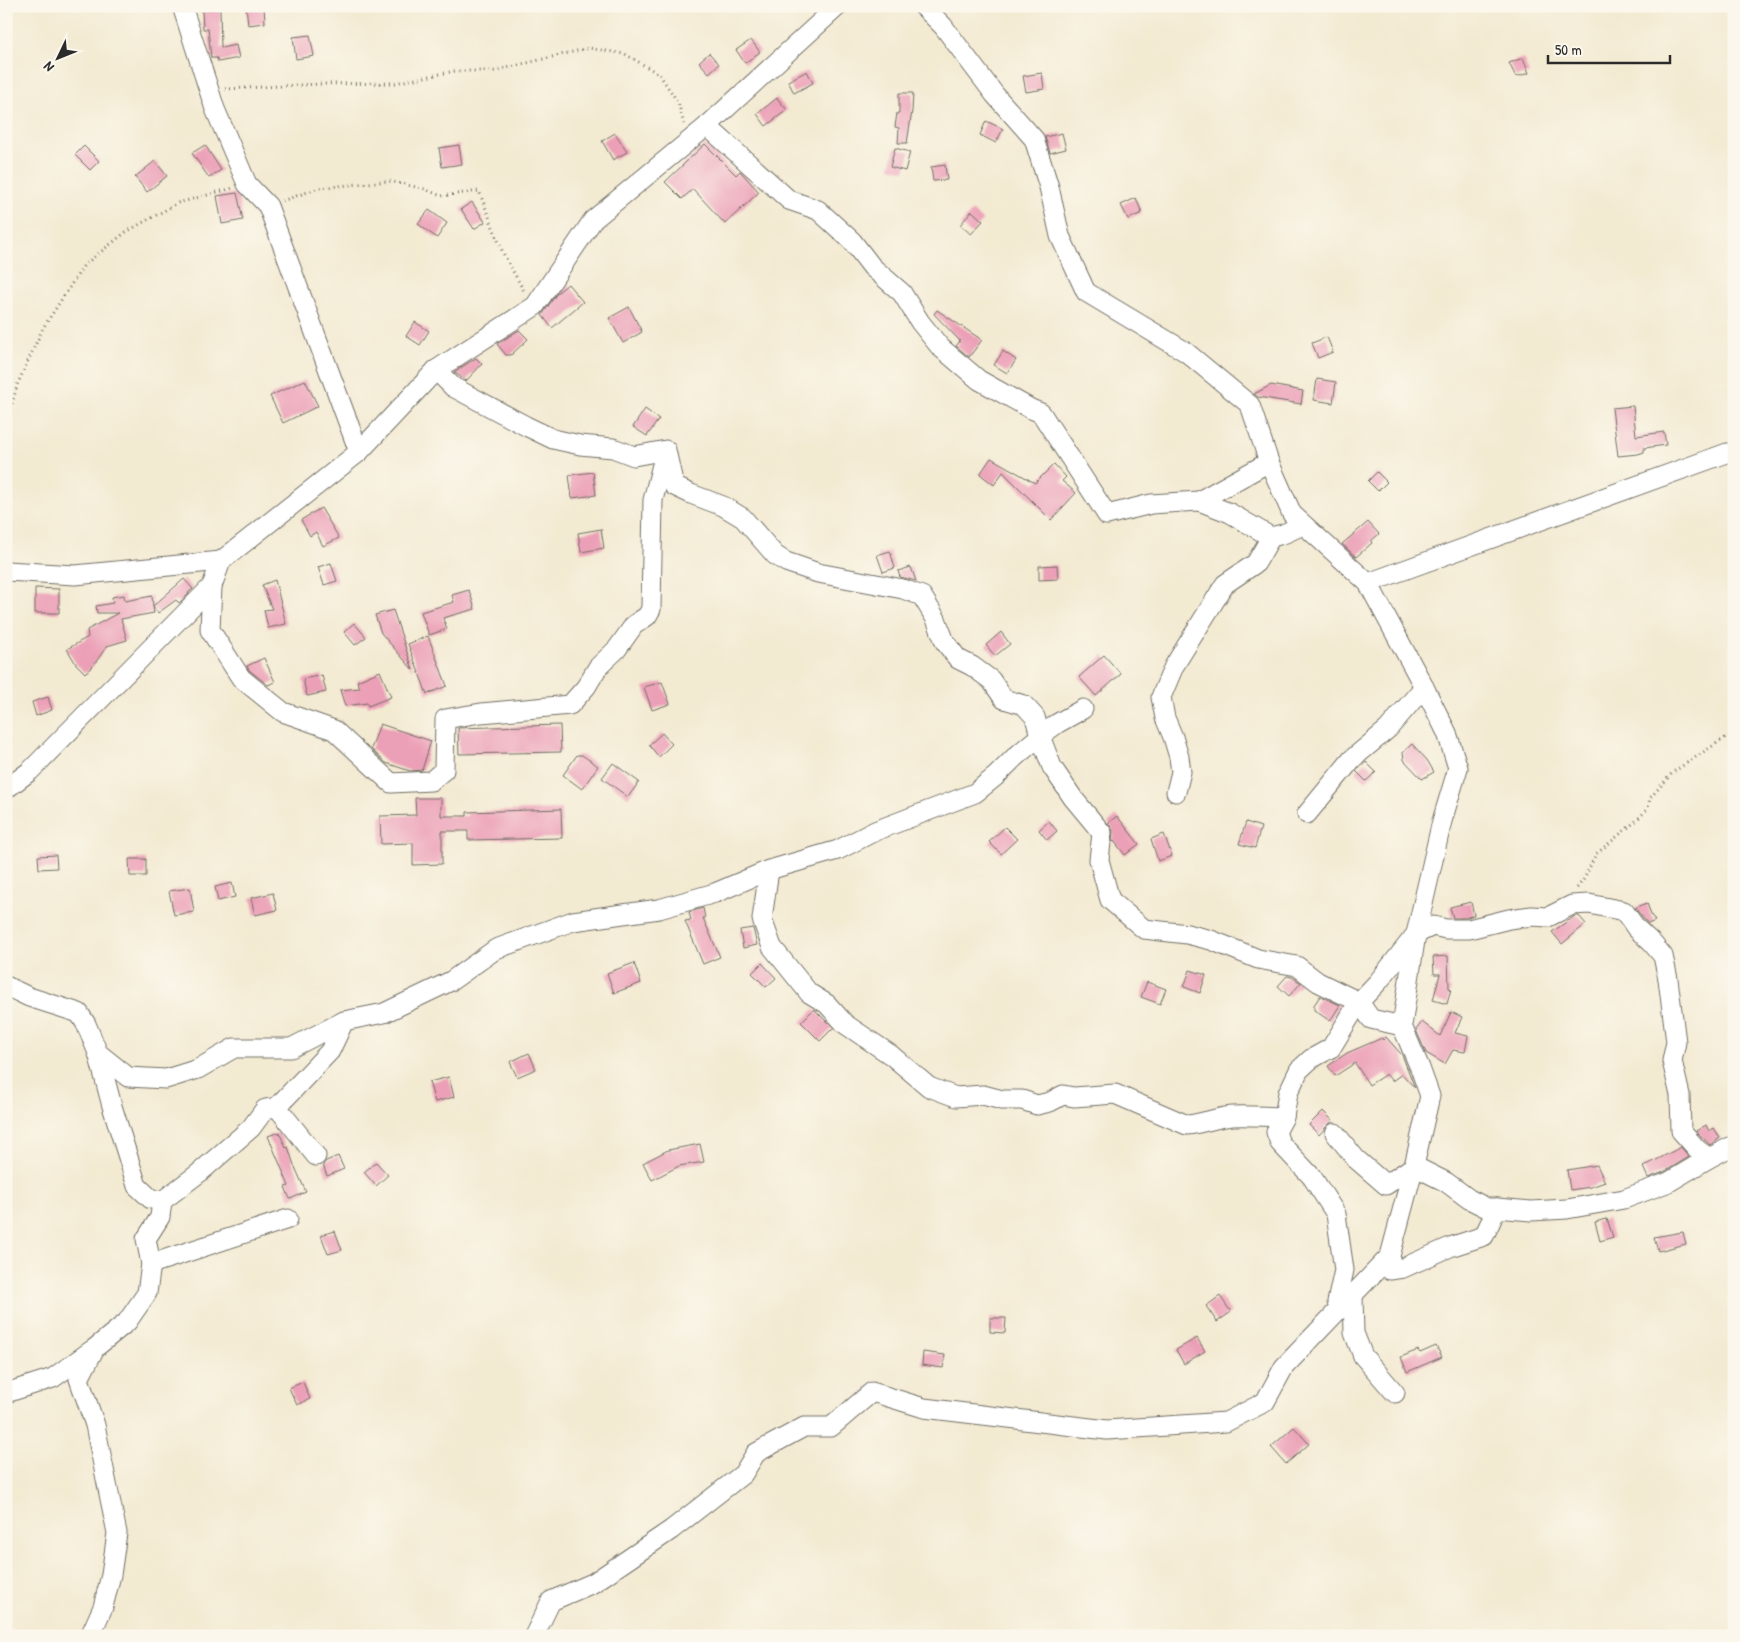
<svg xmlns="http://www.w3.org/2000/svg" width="1740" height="1642" font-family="'Patrick Hand',sans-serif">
<rect width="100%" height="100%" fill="#fbf7ec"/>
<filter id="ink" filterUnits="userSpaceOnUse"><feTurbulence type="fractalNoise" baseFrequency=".02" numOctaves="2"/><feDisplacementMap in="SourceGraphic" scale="10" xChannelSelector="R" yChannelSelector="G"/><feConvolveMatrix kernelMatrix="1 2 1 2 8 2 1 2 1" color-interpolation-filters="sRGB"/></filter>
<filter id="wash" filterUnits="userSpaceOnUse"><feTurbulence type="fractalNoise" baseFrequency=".0096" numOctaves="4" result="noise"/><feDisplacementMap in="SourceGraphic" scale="20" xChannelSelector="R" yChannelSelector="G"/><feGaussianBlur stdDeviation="1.12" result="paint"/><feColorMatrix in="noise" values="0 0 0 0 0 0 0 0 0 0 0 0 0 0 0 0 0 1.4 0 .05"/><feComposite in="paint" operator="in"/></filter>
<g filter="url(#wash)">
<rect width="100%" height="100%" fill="#f3ead2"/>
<g id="blocks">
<g fill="#eca0b7">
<polygon points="246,6 264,6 265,23 248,25"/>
<polygon points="220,9 221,48 236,45 239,58 218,62 217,58 211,58 208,29 203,29 202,10"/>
<polygon points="310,35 314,56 296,59 293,37"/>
<polygon points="751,40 760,52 745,63 736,50"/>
<polygon points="709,53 719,64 709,73 699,62"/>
<polygon points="1523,58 1529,73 1516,77 1509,63"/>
<polygon points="807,71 813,83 794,93 788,81"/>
<polygon points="1042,73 1044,89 1026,92 1023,76"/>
<polygon points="899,93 913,93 912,111 907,143 898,143 899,128 895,127 897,113 899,113"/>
<polygon points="777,98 787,110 766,126 757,114"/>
<polygon points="986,121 1003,129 996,143 980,135"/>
<polygon points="615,133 627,152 613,160 602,141"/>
<polygon points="1062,133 1066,149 1050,153 1045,137"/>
<polygon points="705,144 736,175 740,171 759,192 725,224 693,189 682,199 665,182"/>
<polygon points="205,145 221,170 209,178 192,153"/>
<polygon points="459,145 462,164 442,167 439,148"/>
<polygon points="84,146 99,161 90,170 75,155"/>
<polygon points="895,148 910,152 905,171 890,167"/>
<polygon points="155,161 167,176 147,192 135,177"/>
<polygon points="945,165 947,180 933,181 931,167"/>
<polygon points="237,193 243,220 222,224 217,196"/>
<polygon points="1136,198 1142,213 1128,219 1121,205"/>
<polygon points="472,202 485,222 474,229 461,209"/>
<polygon points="429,210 447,223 437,238 418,224"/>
<polygon points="972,211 983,221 971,234 960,225"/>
<polygon points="568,284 583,302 552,328 542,315 557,293"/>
<polygon points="629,307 642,332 623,343 609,318"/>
<polygon points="937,310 982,340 969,357 956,346 960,341 934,314"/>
<polygon points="415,322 429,331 420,345 406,336"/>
<polygon points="519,330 528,339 511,355 506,355 497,344"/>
<polygon points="1327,337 1333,352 1318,358 1312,343"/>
<polygon points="1003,351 1016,360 1007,373 994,365"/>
<polygon points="476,358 482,364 466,381 454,372"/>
<polygon points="1317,379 1336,382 1333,403 1314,400"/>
<polygon points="305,380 318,406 283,423 270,396"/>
<polygon points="1271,385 1303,391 1301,404 1258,397 1254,394"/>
<polygon points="1633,406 1636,436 1664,432 1666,445 1644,448 1644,452 1638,454 1618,456 1612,408"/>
<polygon points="645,409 659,419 647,436 633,427"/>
<polygon points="991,458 1035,483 1054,464 1066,477 1062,481 1076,493 1051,520 1003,472 994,485 980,474"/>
<polygon points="593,472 596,495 572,498 569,475"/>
<polygon points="1377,472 1387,482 1378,491 1368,481"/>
<polygon points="321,508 339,538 323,546 316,532 310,536 301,520"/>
<polygon points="1368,522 1379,534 1371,541 1372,543 1356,557 1342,544"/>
<polygon points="601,529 604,548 581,552 578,533"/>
<polygon points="890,551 895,568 883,572 877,555"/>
<polygon points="331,563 337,581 324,585 318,567"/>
<polygon points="1057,565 1058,579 1039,580 1039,566"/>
<polygon points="911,567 916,581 900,577 898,571"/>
<polygon points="184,579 193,589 188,593 189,594 179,603 176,600 158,613 153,606 154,613 121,619 127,640 107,646 93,666 85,673 76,664 67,649 88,637 87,630 118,613 97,613 96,606 113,603 112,597 124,595 125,601 152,596 153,606"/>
<polygon points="275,580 286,624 268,628 264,610 272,609 262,585"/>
<polygon points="35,588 59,589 59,613 35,613"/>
<polygon points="469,590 475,609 443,618 447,629 429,635 421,612 454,602 452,595"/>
<polygon points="393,610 413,670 381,633 375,615"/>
<polygon points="354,623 366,637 355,645 344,632"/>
<polygon points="1001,632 1010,644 995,656 986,645"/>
<polygon points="428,636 447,686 427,694 408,644"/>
<polygon points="1104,655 1121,674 1096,696 1079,677"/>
<polygon points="264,658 275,682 268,685 249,670 247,666"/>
<polygon points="380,671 391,697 368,706 367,703 345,706 340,690 360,688 357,681"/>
<polygon points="322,675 326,692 307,696 303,679"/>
<polygon points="662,682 670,704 652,710 644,687"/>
<polygon points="48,697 52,710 36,716 32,702"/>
<polygon points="380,724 431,741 422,770 410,771 386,763 371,749"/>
<polygon points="560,725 561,752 459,754 458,728"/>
<polygon points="662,733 672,744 659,757 649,745"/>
<polygon points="1412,744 1427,760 1434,772 1422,779 1404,760 1403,752"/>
<polygon points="577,755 582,755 598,766 582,789 563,775"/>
<polygon points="1366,762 1376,772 1366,781 1356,771"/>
<polygon points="613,763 639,782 628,797 602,778"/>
<polygon points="415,798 441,798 441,816 467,816 467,812 561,809 562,838 468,840 468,831 442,831 442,864 413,865 413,843 381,844 380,816 416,815"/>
<polygon points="1117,816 1139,844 1125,855 1114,841 1112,842 1113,830 1108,823"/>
<polygon points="1049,821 1057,831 1047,840 1039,830"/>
<polygon points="1246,822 1261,827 1255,848 1239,844"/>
<polygon points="1005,827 1017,839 1001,854 989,842"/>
<polygon points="1164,834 1172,856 1158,861 1151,839"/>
<polygon points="56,855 57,868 39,869 38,856"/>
<polygon points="129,859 146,859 146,876 130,876"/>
<polygon points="232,883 235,897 218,901 215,887"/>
<polygon points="190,888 194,912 174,915 169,891"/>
<polygon points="273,893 277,910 255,915 251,898"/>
<polygon points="1471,902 1474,915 1465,918 1453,918 1450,907"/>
<polygon points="1647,903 1651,915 1655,921 1648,924 1635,908"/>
<polygon points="703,908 705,918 703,918 720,957 703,964 685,921 691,920 689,912"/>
<polygon points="1575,916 1579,916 1586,924 1562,944 1552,932"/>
<polygon points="753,928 757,945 743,948 740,930"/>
<polygon points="1448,956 1449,988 1451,989 1447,1004 1433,1000 1440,974 1434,974 1433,957"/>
<polygon points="634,963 641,983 614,993 607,973"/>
<polygon points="762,963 776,978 766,987 752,973"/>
<polygon points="1190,970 1206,975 1200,993 1184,987"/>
<polygon points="1287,976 1292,977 1301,983 1289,996 1278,986"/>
<polygon points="1147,982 1166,989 1160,1004 1141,997"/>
<polygon points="1320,996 1340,1005 1330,1021 1314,1010 1314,1005"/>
<polygon points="814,1009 833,1028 820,1041 801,1022"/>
<polygon points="1451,1012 1462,1017 1455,1033 1468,1036 1465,1052 1453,1050 1445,1064 1426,1053 1416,1030 1422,1022 1440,1036"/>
<polygon points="1386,1037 1402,1055 1415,1088 1402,1074 1392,1081 1386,1074 1369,1085 1355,1063 1335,1076 1328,1066 1347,1053 1382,1038 1383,1040"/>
<polygon points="529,1053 536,1069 517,1077 510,1062"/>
<polygon points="449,1077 454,1097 435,1102 429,1082"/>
<polygon points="1323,1111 1333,1121 1328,1125 1319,1135 1309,1125"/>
<polygon points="1706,1125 1709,1131 1714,1128 1720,1138 1710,1145 1696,1131"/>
<polygon points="279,1132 286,1148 288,1147 294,1165 306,1192 290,1199 285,1187 289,1186 268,1136"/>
<polygon points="700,1144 704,1162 679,1166 652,1180 643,1163 668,1150"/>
<polygon points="1681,1147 1689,1157 1664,1172 1648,1178 1643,1167"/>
<polygon points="338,1156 344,1169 327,1176 323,1165 326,1161"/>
<polygon points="376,1162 388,1175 376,1186 364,1172"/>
<polygon points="1597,1165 1605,1182 1591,1187 1570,1190 1567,1170"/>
<polygon points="1607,1219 1613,1237 1600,1241 1595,1222"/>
<polygon points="335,1231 342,1250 328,1254 321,1235"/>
<polygon points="1683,1232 1686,1244 1658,1251 1654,1237"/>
<polygon points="1220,1296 1231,1312 1217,1322 1206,1306"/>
<polygon points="990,1318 1006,1318 1005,1333 990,1332"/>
<polygon points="1197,1338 1205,1351 1184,1364 1176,1350"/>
<polygon points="1436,1346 1442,1357 1407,1372 1401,1357 1418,1350 1420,1353"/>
<polygon points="923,1352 945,1355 943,1368 922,1365"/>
<polygon points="303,1382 310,1399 297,1405 289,1388"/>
<polygon points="1294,1427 1309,1444 1286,1464 1271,1447"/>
</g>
</g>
</g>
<g filter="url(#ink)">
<use href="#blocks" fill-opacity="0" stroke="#716e65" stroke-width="1"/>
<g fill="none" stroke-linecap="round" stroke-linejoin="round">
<g stroke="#716e65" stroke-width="21">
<g id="minor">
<polyline points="182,6 215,109 247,184 268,206 359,452"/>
<polyline points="707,126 789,200 818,210 852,241 872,267 902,293 920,322 940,347 979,380 1031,409 1041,413 1107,515 1151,504 1199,501 1269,462"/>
<polyline points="1199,501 1230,513 1271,537 1283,534 1303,525"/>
<polyline points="6,571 75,575 221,561"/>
<polyline points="1368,583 1727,453 1734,453"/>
<polyline points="212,586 210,630 241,678 283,712 334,730 391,783 431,781 444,770 445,719 481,713 570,705 586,687 598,667 617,649 634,625 647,616 651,609 653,500 665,453"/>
<polyline points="1083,709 1058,723 1040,736 1052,767 1073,798 1102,833 1099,860 1110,900 1144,929 1187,934 1211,940 1258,959 1297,966 1318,982 1359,1002 1371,1019 1402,1026"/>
<polyline points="6,789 30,771 212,586 221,561 359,452 436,370 535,306 593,220 707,126 838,6"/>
<polyline points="1176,792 1181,772 1179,757 1173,737 1165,718 1161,697 1174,666 1225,584 1256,563 1271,537"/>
<polyline points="1307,814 1352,759 1388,729 1424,687"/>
<path d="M769,870l-7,49 10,28 37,46 18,11 18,20 46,31 38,32 27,10 27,-2 19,5h20l15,5 13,-3 13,-7 11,2 41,-3 72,31c15,-1 30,-8 46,-9 17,-1 34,1 51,1l4,-24 11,-23 12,-11 20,-11 28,-46 19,-20 38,-48 17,-8 13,3h23l40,-10 23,-3 16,1 24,-12 17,-1 35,7 12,17 16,15 11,13 5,23 8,63 -4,19 8,34 1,36 17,19 11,8 25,-13"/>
<polyline points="6,986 29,997 79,1013 86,1024 98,1053 128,1077 166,1079 198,1069 234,1048 291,1048 344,1021"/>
<polyline points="98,1053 112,1106 137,1186 151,1199 162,1201"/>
<polyline points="277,1107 265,1109 251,1128 199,1173 162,1201 160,1217 146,1239 151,1264 288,1219"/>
<polyline points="1284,1117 1276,1132 1280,1143 1312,1177 1336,1214 1344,1270 1337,1302 1353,1296 1354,1333 1363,1356 1395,1393"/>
<polyline points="1335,1133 1356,1159 1386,1185 1414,1166 1446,1182 1469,1199 1487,1208 1497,1208 1531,1211 1567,1209 1624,1199 1669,1182 1709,1158"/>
<polyline points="316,1156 277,1107 330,1051 344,1021 384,1013 451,981 496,949 573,921 659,909 715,893 769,870 838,850 875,831 975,793 996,776 1015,757 1040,736 1035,717 1024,705 1004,699 991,680 972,666 958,659 945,642 936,619 922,596 903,589 818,573 786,562 775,555 743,518 723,506 691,494 674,486 666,450 634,456 613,448 580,445 553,439 526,426 453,387 436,370"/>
<polyline points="1390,1256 1390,1270 1403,1268 1450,1247 1484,1236 1497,1208"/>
<polyline points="6,1393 53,1378 92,1350"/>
<polyline points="90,1636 103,1607 111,1575 117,1533 95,1425 79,1379 95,1348 127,1322 147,1293 151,1264"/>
<polyline points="534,1636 551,1601 593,1583 671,1530 743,1474 756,1453 804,1427 831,1427 872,1392 924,1408 1107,1430 1226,1422 1265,1402 1284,1367 1390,1256 1414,1166 1430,1096 1420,1068 1402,1026 1416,934 1442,821 1458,768 1447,733 1424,687 1368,583 1292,514 1269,462 1250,405 1186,352 1086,292 1060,236 1049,187 1034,139 995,95 943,26 923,6"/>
</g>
</g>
<g stroke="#716e65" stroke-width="3" stroke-dasharray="1 4" stroke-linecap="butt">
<polyline points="225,89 320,84 395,83 455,71 494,71 589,48 625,54 659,74 678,102 684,124"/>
<polyline points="282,201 319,188 389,181 425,189 441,196 479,191 503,253 525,293"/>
<polyline points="6,423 18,383 43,328 84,265 126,232 178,203 233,188"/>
<polyline points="1577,888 1584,879 1596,854 1636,821 1648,808 1650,798 1673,772 1734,732"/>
</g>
<use href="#minor" stroke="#fff" stroke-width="19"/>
</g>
</g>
<rect width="1740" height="1642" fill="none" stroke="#fbf7ec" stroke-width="25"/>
<g transform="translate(58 58) rotate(227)" stroke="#fbf7ec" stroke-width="4" paint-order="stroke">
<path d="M0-4L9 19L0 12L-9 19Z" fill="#2b2b2b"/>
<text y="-8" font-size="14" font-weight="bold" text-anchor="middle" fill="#2b2b2b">N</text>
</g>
<path d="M1548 55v8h122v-8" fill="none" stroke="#2b2b2b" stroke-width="2.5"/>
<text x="1555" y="55" font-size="15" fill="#2b2b2b" stroke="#fbf7ec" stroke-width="4" paint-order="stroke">50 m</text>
</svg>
